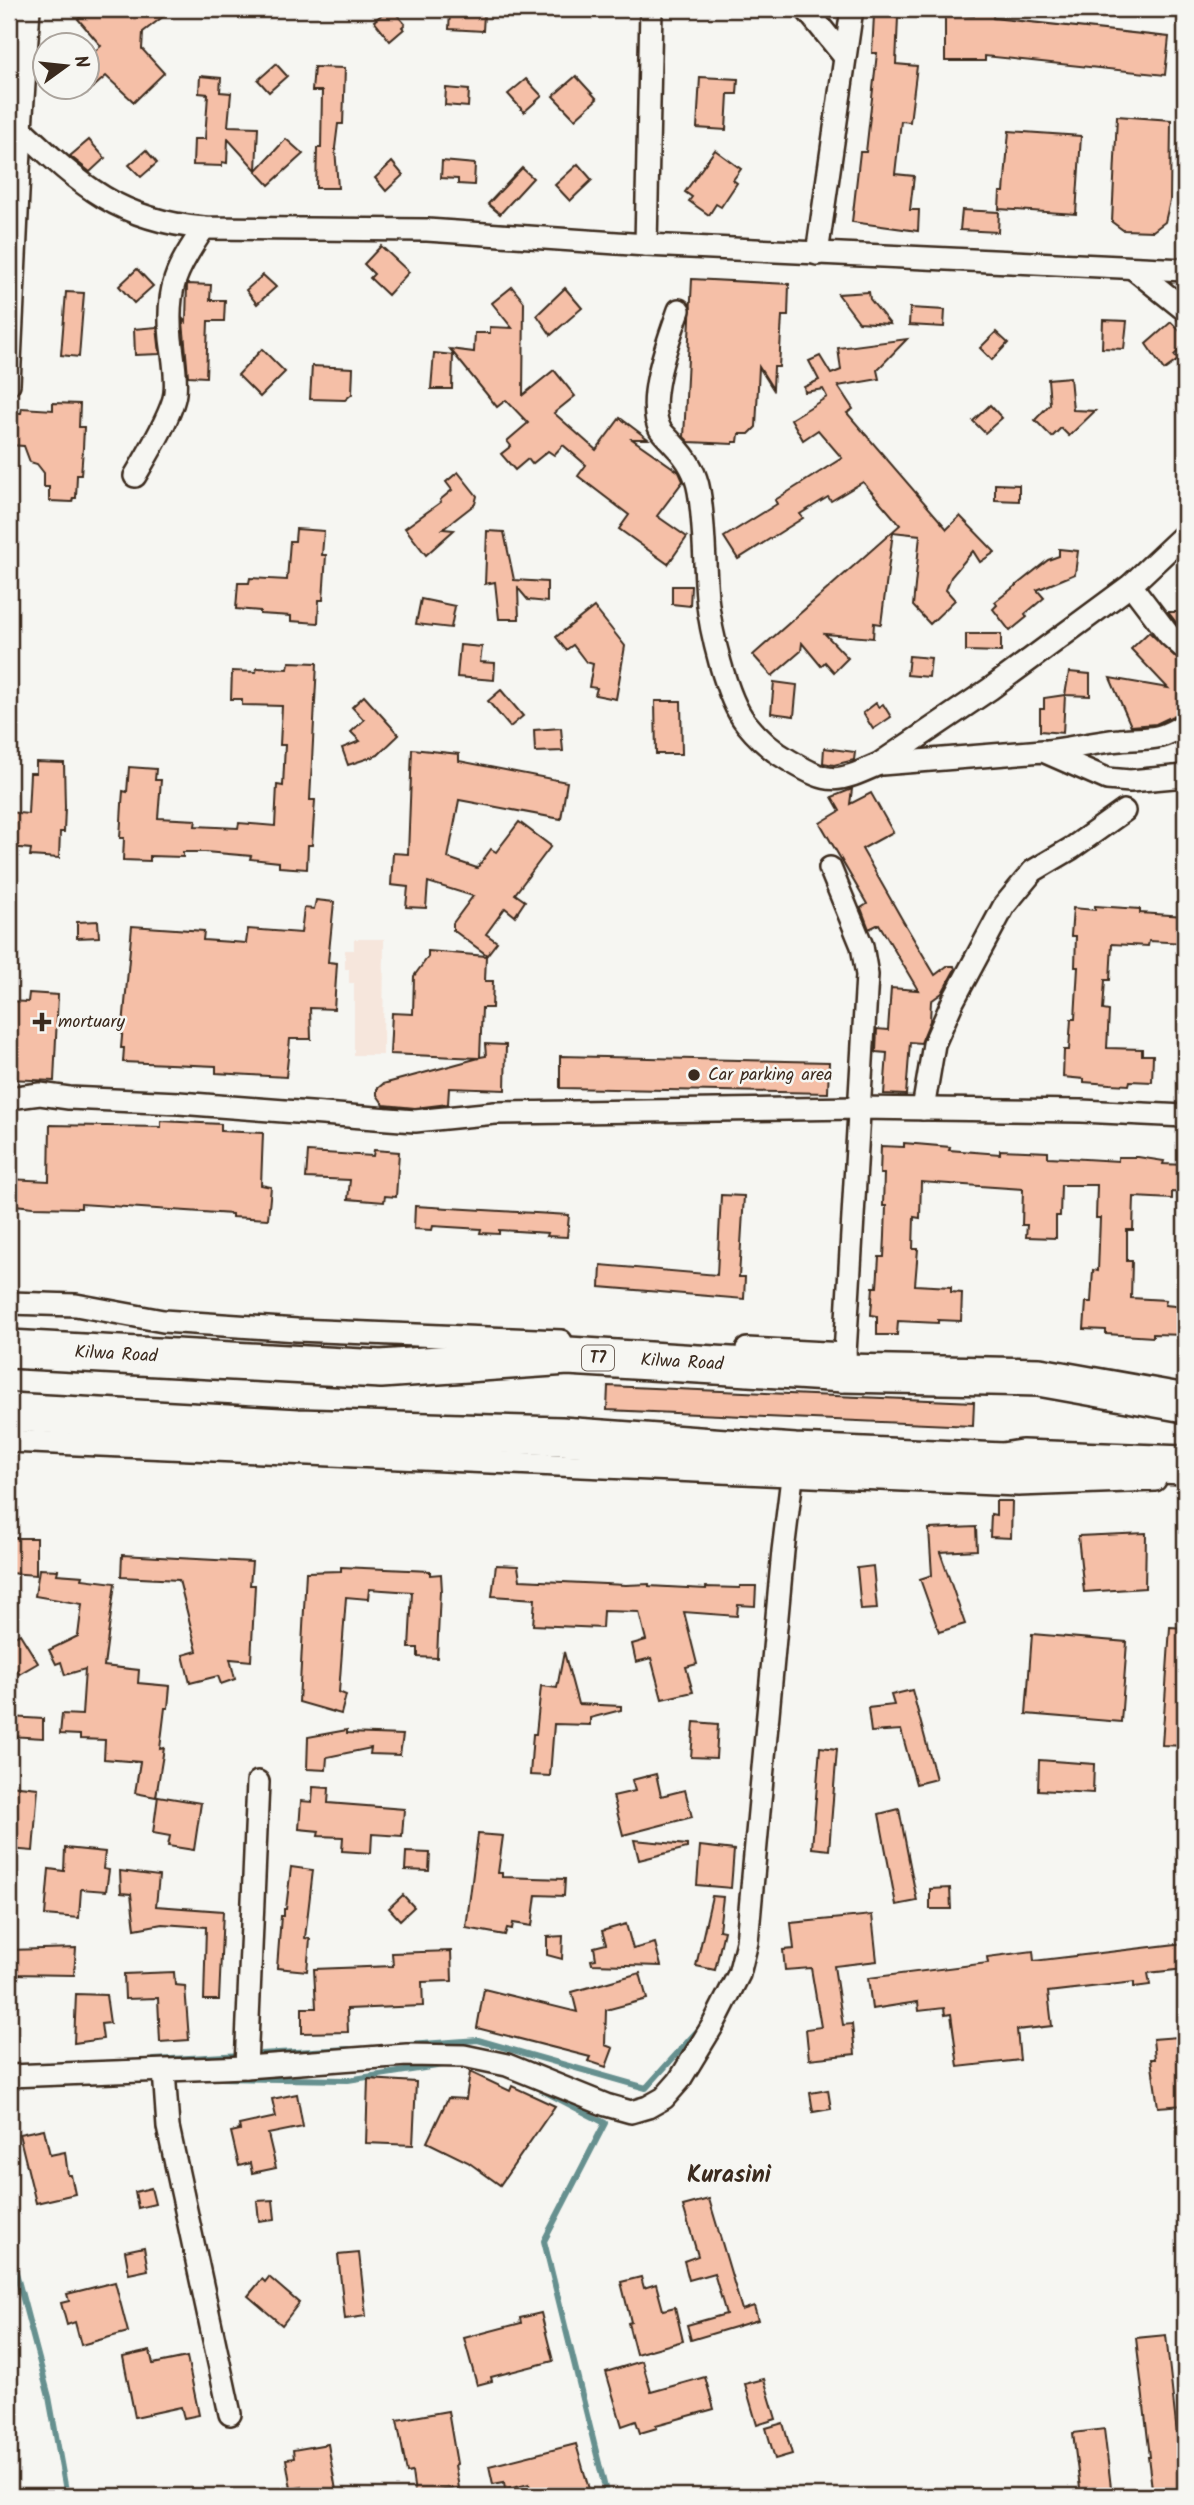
<svg xmlns="http://www.w3.org/2000/svg" width="1194" height="2505" font-family="Kalam,sans-serif">
<rect width="100%" height="100%" fill="#f6f6f2"/>
<filter id="ink" filterUnits="userSpaceOnUse"><feTurbulence type="fractalNoise" baseFrequency=".0143" numOctaves="2"/><feDisplacementMap in="SourceGraphic" scale="14" xChannelSelector="R" yChannelSelector="G"/><feConvolveMatrix kernelMatrix="1 2 1 2 8 2 1 2 1" color-interpolation-filters="sRGB"/></filter>
<g filter="url(#ink)">
<polygon fill="#f6e6dc" points="354,939 384,939 383,1055 354,1055 354,983 349,983 349,969 345,969 345,950 354,950"/>
<g fill="none" stroke-linecap="round" stroke-linejoin="round">
<g stroke="#66908f" stroke-width="6">
<polyline points="409,2045 478,2040 646,2088 700,2028"/>
<polyline points="154,2060 349,2049"/>
<polyline points="220,2078 348,2080 443,2065"/>
<polyline points="536,2087 605,2123 544,2241 607,2496"/>
<polyline points="9,2246 49,2397 67,2496"/>
</g>
</g>
<g fill="#f5bfa7" stroke="#3b2a1e" stroke-width="2">
<polygon points="89,9 173,9 143,32 142,49 164,73 134,102 106,76 88,92 88,57 101,46 78,19"/>
<polygon points="389,9 392,9 405,24 402,27 404,29 390,41 374,21"/>
<polygon points="974,9 994,9 993,18 1169,37 1165,75 985,56 985,61 945,61 945,14 974,16"/>
<polygon points="450,12 484,14 483,31 449,29"/>
<polygon points="874,15 898,17 896,64 917,66 910,122 901,121 895,174 914,176 910,210 919,210 918,231 852,222 860,152 866,152 877,53 872,53"/>
<polygon points="276,64 287,76 269,92 258,80"/>
<polygon points="314,67 345,68 343,124 338,124 335,148 338,188 316,188 317,148 321,148 322,91 312,91"/>
<polygon points="200,76 221,78 220,92 231,93 228,126 258,127 256,170 228,139 227,163 222,162 222,166 193,165 194,139 205,139 208,94 199,93"/>
<polygon points="576,76 597,99 575,119 553,96"/>
<polygon points="700,77 738,79 737,94 728,94 726,130 697,128"/>
<polygon points="526,79 542,96 524,112 508,94"/>
<polygon points="446,88 469,90 468,107 445,105"/>
<polygon points="1117,116 1171,120 1170,201 1165,222 1153,231 1123,230 1112,222"/>
<polygon points="1009,131 1081,136 1076,214 999,209 1000,192 1004,192"/>
<polygon points="286,139 303,154 269,185 256,171"/>
<polygon points="89,140 105,158 90,172 70,156"/>
<polygon points="146,150 157,163 141,177 129,165"/>
<polygon points="715,150 741,169 733,180 737,183 721,207 716,204 709,215 689,201 692,197 685,192"/>
<polygon points="442,161 475,164 474,185 458,184 458,179 441,178"/>
<polygon points="392,162 403,175 386,191 375,178"/>
<polygon points="578,164 592,180 570,201 555,185"/>
<polygon points="522,168 533,178 500,214 488,204"/>
<polygon points="962,210 999,212 998,232 960,230"/>
<polygon points="381,246 409,272 388,295 370,278 374,274 364,264"/>
<polygon points="137,269 153,286 134,303 119,286"/>
<polygon points="263,275 276,287 257,304 246,290"/>
<polygon points="692,279 789,284 788,316 782,316 779,367 774,367 773,389 759,367 756,427 749,434 739,434 738,442 733,442 733,444 689,442 684,437"/>
<polygon points="187,284 211,285 210,300 225,300 224,321 208,321 206,377 188,376 183,321 183,319 186,322"/>
<polygon points="512,287 524,302 523,395 554,370 575,396 554,413 596,450 620,418 648,439 632,439 679,472 683,481 657,516 687,537 668,564 619,529 629,515 578,476 586,465 563,445 554,455 548,451 532,464 528,459 515,470 501,454 511,446 507,441 528,423 506,400 497,407 450,349 474,352 475,333 490,333 490,327 512,328 492,303"/>
<polygon points="565,288 582,308 551,335 537,315"/>
<polygon points="66,292 84,293 79,357 61,355"/>
<polygon points="869,292 870,299 890,324 859,322 838,294"/>
<polygon points="910,308 945,310 944,327 909,325"/>
<polygon points="1103,320 1127,321 1124,349 1102,348"/>
<polygon points="1171,322 1185,336 1185,345 1174,355 1178,360 1164,370 1146,344"/>
<polygon points="157,327 160,354 135,355 134,329"/>
<polygon points="996,332 1008,343 992,360 980,348"/>
<polygon points="907,339 877,370 879,379 838,386 853,409 847,413 947,529 960,516 995,552 980,562 973,551 951,577 946,590 955,600 930,624 913,606 920,535 893,532 881,624 874,623 873,638 825,634 848,658 834,672 825,662 821,666 802,643 801,651 772,676 753,655 900,525 863,482 831,501 828,497 800,514 803,518 738,559 724,537 777,504 775,500 842,458 818,430 803,440 791,419 827,397 823,389 805,392 804,387 819,380 809,361 820,356 831,374 841,370 838,348"/>
<polygon points="262,349 285,372 260,397 238,375"/>
<polygon points="434,353 453,355 452,389 431,389"/>
<polygon points="312,366 353,368 352,394 345,400 310,399"/>
<polygon points="1070,377 1073,410 1095,411 1069,436 1061,428 1052,437 1035,420 1050,404 1048,379"/>
<polygon points="53,403 80,404 79,427 84,427 83,448 81,475 77,475 76,498 73,498 72,502 49,501 49,487 44,487 44,473 37,464 30,462 24,446 9,445 9,413 21,413 22,408 53,410"/>
<polygon points="990,405 1002,418 985,433 973,421"/>
<polygon points="458,472 477,496 475,504 443,529 454,530 426,555 405,528 441,502 440,500 452,490 446,482"/>
<polygon points="995,484 1019,485 1019,501 995,500"/>
<polygon points="296,529 324,531 322,555 326,555 323,600 319,600 318,623 291,621 291,616 260,614 260,611 236,609 238,583 249,583 250,578 287,580 290,541 295,541"/>
<polygon points="487,531 504,532 514,580 547,582 547,602 528,600 518,588 519,619 499,619 495,582 485,584"/>
<polygon points="1059,549 1078,551 1075,574 1037,590 1044,598 1025,614 1027,617 1010,631 993,609 997,605 995,602 1048,560 1059,556"/>
<polygon points="672,586 691,586 690,606 672,604"/>
<polygon points="421,599 455,606 451,628 416,624"/>
<polygon points="594,607 625,646 616,699 595,695 597,688 589,687 593,664 586,662 573,645 566,650 556,637"/>
<polygon points="1168,612 1185,612 1185,630 1179,626"/>
<polygon points="1149,632 1185,666 1185,712 1177,714 1156,724 1131,726 1110,678 1168,688 1131,649"/>
<polygon points="966,634 1001,634 1001,652 966,651"/>
<polygon points="460,645 482,647 480,662 495,663 494,680 457,677"/>
<polygon points="909,656 931,658 929,677 907,675"/>
<polygon points="289,662 317,663 310,800 315,800 312,845 308,845 307,869 279,867 279,862 250,859 251,856 205,852 183,852 183,857 150,856 150,861 123,860 124,838 120,838 122,804 123,791 127,792 129,767 156,769 155,780 161,780 158,818 196,820 195,826 238,828 239,823 275,826 277,785 283,786 285,745 280,745 282,706 242,705 242,699 231,699 232,671 256,672 257,668 288,669"/>
<polygon points="1069,672 1090,674 1090,696 1065,695"/>
<polygon points="774,682 797,685 794,716 771,713"/>
<polygon points="501,690 523,716 510,727 488,701"/>
<polygon points="1065,695 1063,733 1040,731 1040,709 1044,709 1044,698"/>
<polygon points="364,696 399,735 378,755 348,765 342,748 360,741 351,732 364,720 352,707"/>
<polygon points="655,701 681,701 682,754 656,754"/>
<polygon points="876,703 878,707 883,704 891,717 873,729 863,713"/>
<polygon points="561,728 563,751 535,752 534,730"/>
<polygon points="824,748 855,752 854,760 834,765 823,763"/>
<polygon points="412,749 459,754 459,761 567,782 561,819 459,800 448,858 477,868 491,849 496,852 519,822 551,846 515,894 525,901 515,916 505,908 486,934 497,942 487,955 453,930 453,923 473,896 428,882 426,908 406,907 408,887 391,885 393,853 408,854"/>
<polygon points="36,762 64,763 65,807 64,832 60,832 59,858 30,856 31,849 9,847 9,812 28,814 30,773 36,773"/>
<polygon points="852,789 850,804 871,793 893,832 862,849 903,921 935,975 947,966 954,966 955,969 942,993 931,1001 930,1021 921,1043 910,1042 906,1095 884,1094 887,1053 876,1052 877,1029 888,1030 891,988 918,990 879,924 869,929 861,908 867,904 820,823 840,811 832,797"/>
<polygon points="316,900 334,902 328,962 337,963 334,1009 310,1008 311,1039 290,1039 286,1077 216,1073 216,1066 123,1062 124,1048 121,1048 132,926 204,931 203,940 246,943 248,929 301,933 304,908 314,909"/>
<polygon points="1095,906 1140,909 1140,913 1185,916 1185,943 1149,941 1148,946 1112,944 1110,980 1105,980 1103,1010 1109,1011 1107,1048 1142,1049 1142,1055 1153,1055 1152,1082 1130,1081 1129,1085 1110,1084 1084,1082 1084,1079 1063,1077 1064,1050 1069,1050 1071,1019 1075,1019 1078,967 1075,967 1076,936 1071,936 1073,908 1095,910"/>
<polygon points="98,921 99,937 77,938 77,922"/>
<polygon points="428,951 486,956 485,981 493,981 492,1008 482,1008 480,1057 486,1056 485,1044 506,1045 505,1090 449,1088 448,1104 415,1108 384,1105 377,1095 377,1089 383,1084 479,1058 390,1054 392,1013 413,1014 414,976 428,957"/>
<polygon points="29,993 58,995 54,1081 9,1079 9,1001 28,1002"/>
<polygon points="560,1056 829,1062 828,1093 560,1088"/>
<polygon points="161,1121 221,1124 221,1131 263,1133 261,1185 271,1187 268,1219 232,1217 232,1214 81,1204 81,1208 33,1207 15,1205 15,1202 9,1202 9,1179 49,1181 50,1125 161,1127"/>
<polygon points="904,1143 950,1147 949,1150 1000,1154 1000,1150 1048,1152 1048,1157 1068,1158 1118,1161 1118,1157 1138,1157 1164,1161 1163,1164 1185,1165 1183,1193 1172,1192 1172,1199 1134,1197 1133,1230 1127,1230 1127,1261 1132,1261 1131,1298 1166,1300 1165,1305 1185,1307 1185,1335 1153,1334 1153,1337 1106,1334 1106,1330 1084,1329 1086,1302 1091,1302 1093,1270 1098,1271 1100,1218 1096,1218 1097,1185 1061,1185 1060,1216 1056,1216 1056,1238 1026,1237 1027,1225 1022,1225 1023,1189 921,1182 920,1218 914,1217 913,1249 918,1249 915,1285 951,1287 951,1292 962,1293 961,1321 938,1320 938,1323 898,1321 897,1335 877,1335 877,1316 871,1315 873,1287 877,1287 879,1257 884,1257 885,1236 886,1206 883,1206 884,1174 880,1174 881,1146 904,1147"/>
<polygon points="374,1150 399,1152 396,1197 385,1196 384,1202 348,1199 350,1180 306,1178 308,1152 373,1156"/>
<polygon points="721,1195 744,1196 739,1277 745,1277 744,1299 600,1287 601,1265 717,1275"/>
<polygon points="415,1206 569,1215 567,1237 547,1236 548,1233 499,1230 499,1234 480,1233 481,1229 433,1226 432,1230 414,1229"/>
<polygon points="608,1386 974,1402 973,1426 607,1410"/>
<polygon points="996,1501 1012,1501 1011,1538 990,1537 991,1514 996,1515"/>
<polygon points="976,1527 977,1550 940,1552 965,1624 939,1632 920,1579 932,1575 929,1529"/>
<polygon points="1146,1533 1145,1588 1084,1592 1078,1536"/>
<polygon points="9,1538 36,1538 36,1575 9,1573"/>
<polygon points="122,1555 252,1562 250,1585 255,1585 251,1661 230,1659 235,1679 221,1684 218,1676 190,1683 183,1655 197,1651 179,1580 121,1577"/>
<polygon points="496,1565 518,1566 520,1580 626,1585 649,1584 649,1586 706,1589 706,1587 740,1588 740,1586 756,1586 755,1606 738,1605 737,1616 684,1612 697,1664 686,1667 693,1692 662,1699 651,1658 636,1662 632,1644 646,1640 639,1612 603,1611 602,1628 533,1625 535,1599 492,1596"/>
<polygon points="873,1566 877,1609 861,1610 857,1568"/>
<polygon points="341,1567 430,1571 430,1575 441,1574 442,1591 440,1591 437,1658 418,1657 418,1648 409,1648 412,1592 369,1589 368,1599 346,1597 339,1692 346,1695 341,1714 299,1702 306,1572 341,1571"/>
<polygon points="39,1569 58,1570 57,1574 83,1576 82,1579 115,1583 104,1666 139,1670 138,1683 170,1686 168,1708 165,1708 160,1749 164,1748 156,1797 135,1793 140,1762 104,1759 105,1740 80,1739 80,1735 60,1734 62,1714 82,1715 85,1669 65,1675 61,1662 56,1664 49,1650 78,1636 82,1604 35,1596"/>
<polygon points="1170,1627 1185,1628 1185,1746 1162,1745"/>
<polygon points="9,1633 12,1638 20,1634 38,1663 19,1674 17,1670 9,1675"/>
<polygon points="1032,1634 1127,1642 1121,1722 1026,1714"/>
<polygon points="564,1652 578,1704 621,1706 621,1710 590,1718 590,1725 554,1724 550,1776 530,1775 533,1734 536,1734 541,1686 557,1688"/>
<polygon points="912,1690 936,1779 916,1784 901,1730 871,1732 868,1708 894,1705 891,1695"/>
<polygon points="10,1717 43,1719 43,1738 9,1736"/>
<polygon points="694,1722 718,1724 716,1758 691,1757"/>
<polygon points="347,1730 347,1733 403,1735 400,1755 370,1754 371,1748 327,1757 326,1770 307,1769 308,1737"/>
<polygon points="820,1747 837,1749 829,1850 812,1848"/>
<polygon points="1039,1760 1094,1764 1093,1793 1038,1790"/>
<polygon points="656,1774 661,1796 685,1790 692,1817 623,1835 613,1796 635,1791 632,1780"/>
<polygon points="9,1785 38,1788 33,1851 9,1849"/>
<polygon points="313,1787 329,1788 328,1803 404,1809 402,1836 372,1834 371,1853 342,1851 343,1837 318,1836 319,1831 299,1829 301,1801 312,1802"/>
<polygon points="158,1796 201,1803 194,1850 168,1846 170,1836 153,1833"/>
<polygon points="899,1809 917,1901 896,1905 879,1814"/>
<polygon points="478,1834 503,1836 498,1873 502,1873 502,1877 565,1879 564,1896 536,1895 532,1926 513,1923 512,1929 507,1928 505,1935 466,1928"/>
<polygon points="634,1840 687,1845 687,1848 639,1860"/>
<polygon points="700,1846 734,1850 731,1888 697,1885"/>
<polygon points="65,1848 105,1852 103,1869 109,1870 106,1891 81,1889 79,1918 45,1915 49,1869 64,1871"/>
<polygon points="406,1852 430,1853 429,1871 405,1870"/>
<polygon points="291,1867 313,1870 305,1938 310,1939 307,1971 277,1968 281,1916 284,1916 284,1909 286,1909"/>
<polygon points="120,1871 159,1876 156,1906 223,1911 219,2000 204,2000 206,1927 162,1924 135,1929 131,1894 121,1893"/>
<polygon points="950,1888 951,1909 930,1909 930,1889"/>
<polygon points="403,1895 414,1907 400,1920 389,1908"/>
<polygon points="712,1896 723,1897 719,1930 724,1931 715,1970 696,1966"/>
<polygon points="872,1915 877,1961 834,1966 843,2025 852,2024 855,2054 809,2059 806,2029 821,2027 811,1968 785,1970 783,1950 794,1949 791,1923"/>
<polygon points="626,1924 633,1949 655,1943 661,1966 592,1964 591,1960 596,1959 594,1947 606,1944 602,1931"/>
<polygon points="563,1936 562,1959 547,1955 547,1937"/>
<polygon points="1185,1943 1185,1969 1148,1973 1150,1985 1134,1987 1134,1982 1048,1992 1052,2026 1017,2030 1020,2060 958,2067 951,2014 945,2015 944,2008 919,2011 918,2002 872,2009 868,1978 988,1963 987,1957 1033,1951 1034,1961"/>
<polygon points="76,1948 74,1975 9,1974 9,1950"/>
<polygon points="451,1951 452,1981 422,1982 423,2006 347,2009 348,2032 302,2033 302,2008 316,2008 314,1969 393,1966 392,1953"/>
<polygon points="174,1972 175,1985 185,1986 189,2040 160,2042 158,1998 125,1999 124,1974"/>
<polygon points="640,1973 647,1999 606,2010 605,2045 613,2048 606,2067 588,2061 590,2057 477,2028 484,1989 577,2012 572,1992"/>
<polygon points="76,1994 106,1995 110,2023 101,2024 103,2039 74,2043"/>
<polygon points="1178,2037 1185,2105 1158,2107 1151,2059 1155,2059 1153,2039"/>
<polygon points="470,2072 510,2091 512,2086 555,2106 500,2185 468,2162 427,2142 448,2098 466,2099"/>
<polygon points="368,2079 416,2082 413,2145 366,2143"/>
<polygon points="828,2090 831,2109 813,2112 810,2093"/>
<polygon points="297,2094 303,2127 268,2134 276,2168 252,2173 250,2163 239,2166 231,2132 240,2130 239,2125 276,2117 272,2099"/>
<polygon points="44,2129 50,2155 65,2152 68,2175 71,2175 75,2194 36,2203 19,2134"/>
<polygon points="151,2188 155,2204 138,2208 135,2192"/>
<polygon points="709,2199 742,2310 754,2306 758,2320 691,2340 687,2325 726,2314 714,2273 689,2280 684,2261 698,2256 683,2206"/>
<polygon points="273,2200 275,2219 259,2221 257,2201"/>
<polygon points="144,2247 148,2270 129,2274 125,2251"/>
<polygon points="359,2253 366,2316 345,2319 338,2255"/>
<polygon points="269,2277 299,2303 282,2325 248,2296 262,2279 265,2282"/>
<polygon points="641,2277 644,2288 656,2284 663,2310 675,2307 683,2341 636,2354 628,2323 631,2322 621,2282"/>
<polygon points="115,2282 128,2332 81,2345 75,2322 67,2325 61,2303 69,2301 67,2294"/>
<polygon points="541,2313 553,2361 491,2377 492,2381 477,2385 464,2338 521,2323 520,2318"/>
<polygon points="1166,2335 1180,2461 1182,2496 1153,2496 1148,2457 1150,2457 1136,2338"/>
<polygon points="150,2351 153,2364 187,2357 199,2415 184,2418 181,2407 135,2417 123,2357"/>
<polygon points="642,2361 651,2392 705,2377 714,2409 656,2425 657,2428 640,2433 636,2421 622,2426 606,2372"/>
<polygon points="764,2379 776,2419 757,2425 745,2384"/>
<polygon points="448,2411 457,2464 455,2465 459,2488 415,2494 412,2472 407,2473 397,2420"/>
<polygon points="783,2423 792,2454 775,2459 766,2428"/>
<polygon points="1104,2429 1112,2496 1081,2496 1073,2433"/>
<polygon points="328,2444 337,2496 304,2496 302,2487 291,2489 286,2459 294,2458 293,2450"/>
<polygon points="576,2444 589,2489 565,2496 532,2496 529,2484 505,2490 504,2482 493,2484 489,2466"/>
</g>
<g fill="none" stroke-linecap="round" stroke-linejoin="round">
<g stroke="#3b2a1e" stroke-width="26">
<g id="street">
<polyline points="806,9 844,56"/>
<path d="M21,129c61,57 97,91 183,99l223,2 219,15 539,25"/>
<polyline points="646,245 651,9"/>
<polyline points="817,254 852,9"/>
<polyline points="1134,269 1185,310"/>
<path d="M679,310c-10,29 -34,90 -19,119 3,5 10,11 14,16 13,13 22,28 25,46 6,35 5,71 8,106 3,32 19,102 39,126 12,15 28,29 44,38 41,24 46,22 89,3l111,-75 141,-104 54,-51"/>
<polyline points="9,384 21,129 29,9"/>
<path d="M135,476c11,-19 38,-63 40,-83 2,-18 -2,-37 -4,-54 -5,-51 5,-70 33,-111"/>
<polyline points="1131,585 1169,635 1185,649"/>
<path d="M1048,751c24,-3 48,-9 72,-11 27,-3 38,2 63,-15"/>
<polyline points="881,764 1043,751 1107,779 1130,781 1185,776"/>
<polyline points="830,868 862,946 867,975 845,1354"/>
<polyline points="9,1098 40,1094 69,1098 179,1103 415,1121 495,1113 858,1108 1081,1111 1185,1116"/>
<polyline points="923,1109 934,1044 953,1001 1004,906 1033,871 1072,848 1124,811"/>
<polyline points="9,1303 76,1305 163,1321 297,1330 561,1341"/>
<polyline points="747,1349 845,1354 842,1381"/>
<polyline points="9,1441 1018,1485 1155,1480"/>
<polyline points="246,2067 258,1782"/>
<polyline points="164,2071 168,2127 230,2414"/>
<polyline points="9,2076 246,2067 407,2055 464,2056 507,2065 606,2105 631,2112 648,2107 664,2098 679,2081 713,2025 739,1974 747,1942 783,1551 795,1453"/>
</g>
</g>
<g stroke="#3b2a1e" stroke-width="42">
<g id="highway">
<polyline points="9,1349 381,1369 568,1356 844,1373 1039,1377 1185,1403"/>
<polyline points="9,1412 298,1428 561,1436 795,1453 1003,1462 1022,1459 1185,1465"/>
</g>
</g>
<use href="#street" stroke="#f6f6f2" stroke-width="21"/>
<use href="#highway" stroke="#f6f6f2" stroke-width="37"/>
</g>
</g>
<g fill="#3b2a1e" stroke="#f6f6f2" stroke-width="2.5">
<path d="M38.5 1011.5h7v7h7v7h-7v7h-7v-7h-7v-7h7z"/>
<circle cx="694" cy="1075" r="7"/>
</g>
<g text-anchor="middle" dominant-baseline="central" stroke-width="5" stroke-linejoin="round" paint-order="stroke">
<rect fill="#f6f6f2" stroke="#73675e" stroke-width="2" x="582" y="1345.5" width="32" height="25" rx="5"/>
<g font-size="16" font-weight="bold" fill="#3b2a1e">
<text x="598" y="1358">T7</text>
</g>
<g font-size="18" fill="#3b2a1e" stroke="#f6f6f2" text-anchor="start">
<text x="58" y="1022">mortuary</text>
<text x="708" y="1075">Car parking area</text>
</g>
<g font-size="18" fill="#3b2a1e" stroke="#f6f6f2">
<text transform="translate(116 1355) rotate(3)">Kilwa Road</text>
<text transform="translate(682 1363) rotate(3)">Kilwa Road</text>
</g>
<g font-size="24" font-weight="bold" fill="#3b2a1e" stroke="#f6f6f2">
<text x="729" y="2175">Kurasini</text>
</g>
</g>
<rect width="1194" height="2505" fill="none" stroke="#f6f6f2" stroke-width="35"/>
<rect x="18" y="18" width="1159" height="2470" fill="none" stroke="#3b2a1e" stroke-width="2.5" filter="url(#ink)"/>
<g transform="translate(66 66) rotate(75)"><circle r="33" fill="#f6f6f2" stroke="#aba49d" stroke-width="2"/>
<path d="M0-5L12 26L0 18L-12 26Z" fill="#3b2a1e"/>
<text y="-10" font-size="19" font-weight="bold" text-anchor="middle" fill="#3b2a1e">N</text>
</g>
</svg>
